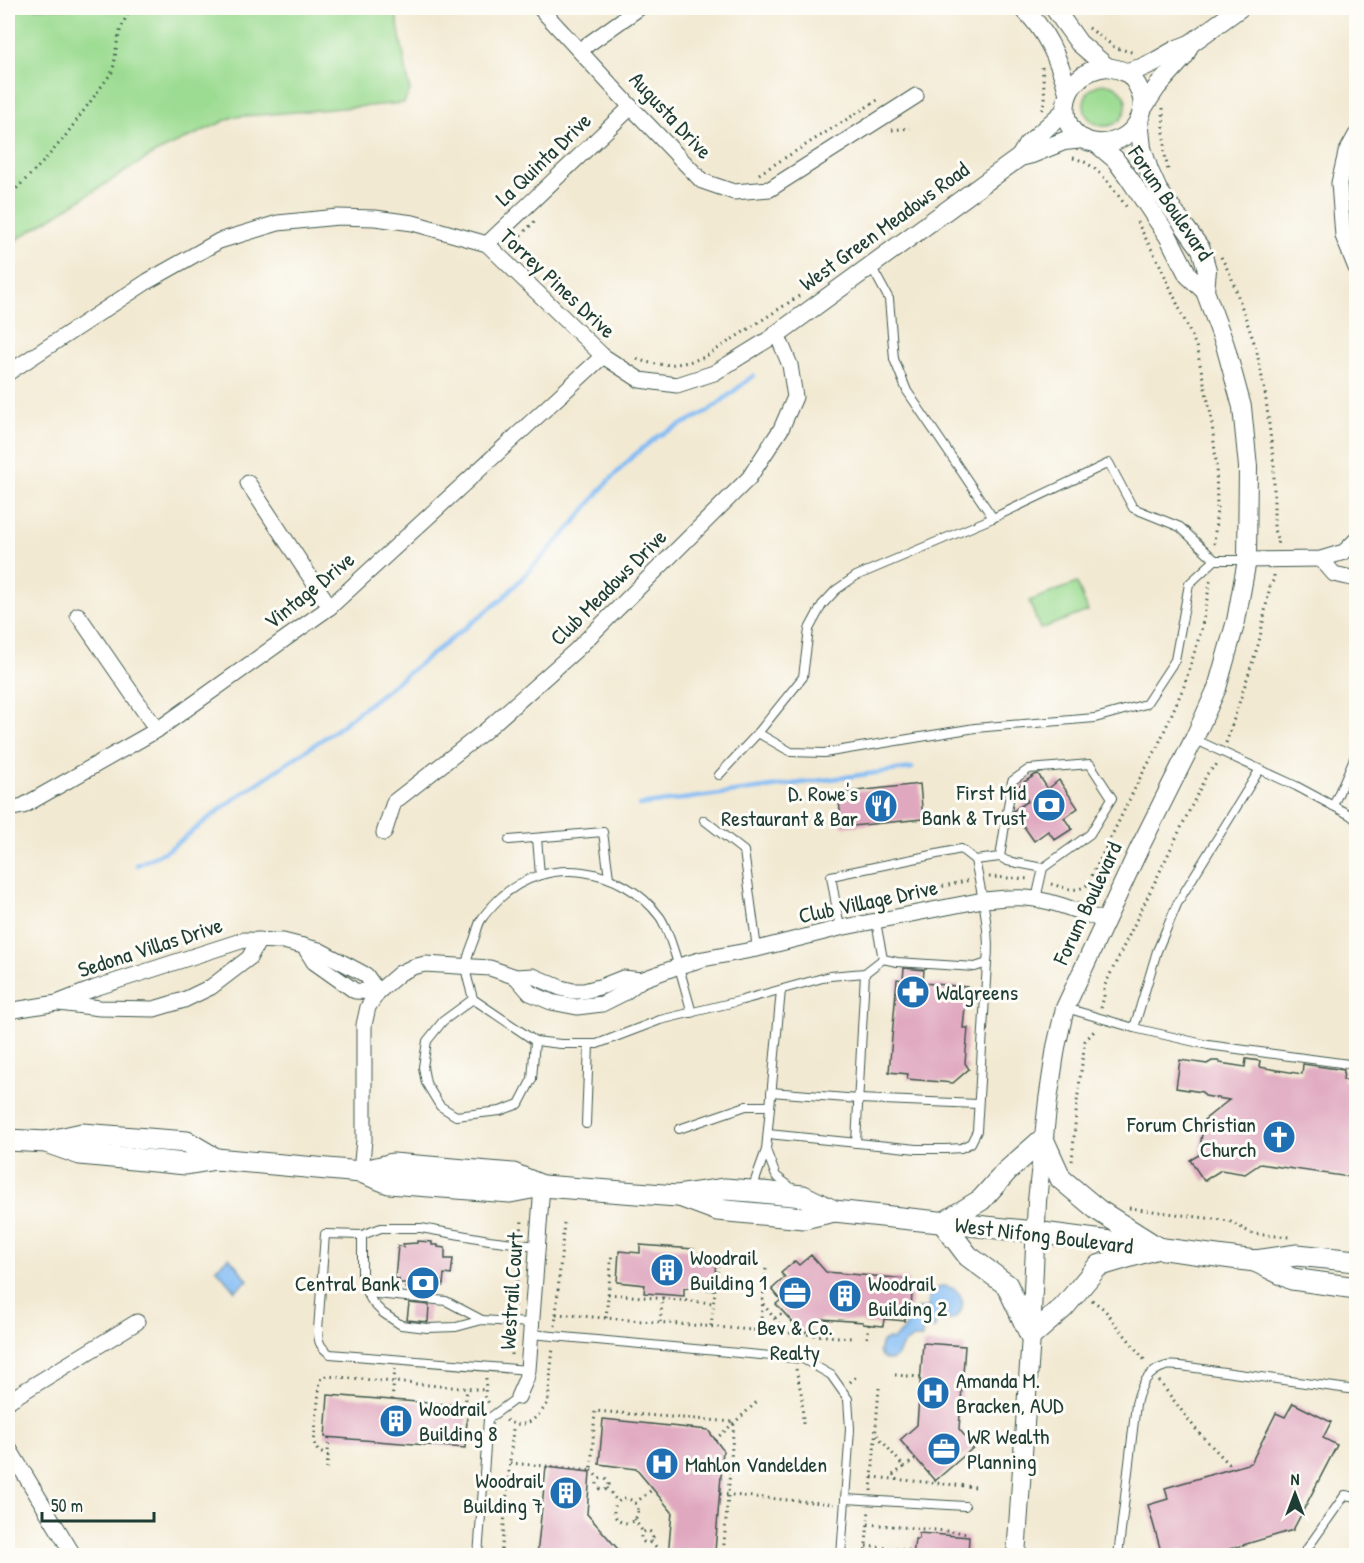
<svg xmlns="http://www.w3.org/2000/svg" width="1364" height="1563" font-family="'Patrick Hand',sans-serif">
<rect width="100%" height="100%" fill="#fdfcf7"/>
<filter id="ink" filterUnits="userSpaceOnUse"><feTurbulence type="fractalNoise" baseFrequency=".0167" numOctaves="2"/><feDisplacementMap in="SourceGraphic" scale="12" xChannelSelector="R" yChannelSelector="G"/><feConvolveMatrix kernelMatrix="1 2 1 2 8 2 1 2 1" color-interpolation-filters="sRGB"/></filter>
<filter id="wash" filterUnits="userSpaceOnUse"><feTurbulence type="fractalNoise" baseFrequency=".008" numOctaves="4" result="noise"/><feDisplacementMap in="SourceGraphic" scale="24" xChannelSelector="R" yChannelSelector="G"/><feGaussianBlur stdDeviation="1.35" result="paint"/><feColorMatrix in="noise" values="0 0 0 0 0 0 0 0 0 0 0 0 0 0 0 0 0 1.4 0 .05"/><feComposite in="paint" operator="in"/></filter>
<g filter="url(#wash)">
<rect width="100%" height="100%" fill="#f2e9d2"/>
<g fill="#9cdc92" stroke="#5e8c63" stroke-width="1.5">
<polygon points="8,8 395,8 410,91 404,103 233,117 155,153 8,245"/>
<circle cx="1105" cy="105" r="21"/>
<polygon points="1077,583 1088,611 1040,629 1029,601"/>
</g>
<g fill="#83bcf4" stroke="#517c94" stroke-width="1.5">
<polygon points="229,1257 248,1280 235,1291 216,1268"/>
<path d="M943,1286c30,2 23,43 -7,33l-1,10 -12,-1 -1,10h-9c-4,3 -10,6 -12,10 -1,2 -1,4 -2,5 -6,11 -16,8 -20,-1l3,-10 6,-3 5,1 12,-11 2,-9h10l1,-11 10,-1c0,-12 4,-19 15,-22z"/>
</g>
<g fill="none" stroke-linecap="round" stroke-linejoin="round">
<g stroke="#83bcf4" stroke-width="4.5">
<polyline points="639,805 912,768"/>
<polyline points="137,865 168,850 234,799 333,732 502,599 570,528 604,486 633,456 658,436 709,411 753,376"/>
</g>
</g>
<g id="blocks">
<g fill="#e0a8bf">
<polygon points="1038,774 1048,789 1059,780 1078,808 1064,818 1072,829 1055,840 1048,831 1034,841 1013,811 1028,801 1018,786 1035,775"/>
<polygon points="920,784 923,819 842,827 838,793"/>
<polygon points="904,968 924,970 923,983 967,987 963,1028 968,1028 965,1063 969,1069 953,1083 907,1079 908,1074 889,1072 897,979 903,980"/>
<polygon points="1246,1059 1260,1061 1259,1067 1302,1074 1303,1064 1344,1070 1343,1080 1356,1083 1356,1178 1260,1164 1245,1174 1221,1170 1204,1181 1190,1160 1199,1155 1204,1120 1229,1100 1205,1096 1202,1092 1176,1088 1180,1060 1207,1064 1212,1061 1218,1061 1220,1063 1245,1067"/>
<polygon points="417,1241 432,1242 432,1245 438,1245 438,1247 445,1248 445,1259 453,1259 451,1275 444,1274 443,1286 435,1285 434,1290 431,1290 430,1293 410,1291 410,1289 406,1288 406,1283 399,1283 399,1279 395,1278 398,1246 403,1247 403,1244 417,1243"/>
<polygon points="640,1245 694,1249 695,1258 716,1259 714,1290 684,1288 684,1296 644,1293 645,1285 617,1282 619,1251 640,1253"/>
<polygon points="811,1255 826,1272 908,1279 907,1292 912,1293 911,1308 906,1308 905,1321 884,1319 883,1326 863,1324 863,1322 822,1319 803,1334 776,1304 781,1300 772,1289 785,1277 781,1273 795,1261 799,1265"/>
<polygon points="409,1303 429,1305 428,1322 407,1320"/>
<polygon points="923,1343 965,1346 959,1429 974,1447 935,1481 900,1440 917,1425"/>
<polygon points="328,1395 468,1406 465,1448 325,1437"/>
<polygon points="1293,1403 1331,1422 1323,1438 1337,1445 1293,1530 1206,1556 1185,1556 1183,1549 1162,1555 1148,1505 1168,1499 1165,1488 1251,1463 1276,1413 1285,1417"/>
<polygon points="603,1419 708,1430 723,1450 715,1552 691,1550 691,1556 668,1556 672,1512 636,1469 599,1464"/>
<polygon points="546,1467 590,1472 587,1514 624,1556 537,1556"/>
<polygon points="919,1533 969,1537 968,1556 913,1556 915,1539 919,1539"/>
</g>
</g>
</g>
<g filter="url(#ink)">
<use href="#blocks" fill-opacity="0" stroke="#3f574c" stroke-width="1.5"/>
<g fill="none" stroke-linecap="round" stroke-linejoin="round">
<g stroke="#3f574c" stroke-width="10">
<g id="service">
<polyline points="871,266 889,299 894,359 907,391 993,518"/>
<polyline points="758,733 791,752 824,753 975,728 1095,718 1146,704 1175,660 1189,584 1215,560 1247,560"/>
<polyline points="1194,739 1296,786 1350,815 1356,820"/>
<polyline points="719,775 758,733 803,677 809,629 822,605 836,590 856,576 993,518 1109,463 1133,508 1180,527 1215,560"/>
<polyline points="1333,806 1356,754"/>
<polyline points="704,820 744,851 757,949"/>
<polyline points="537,838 540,875"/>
<polyline points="509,840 603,832 609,878"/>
<polyline points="975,860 1000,857"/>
<polyline points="1036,899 1043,868 1090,834 1112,798 1090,764 1029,769 1012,781 1000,857 1007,861 1043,868"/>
<path d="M840,928l-9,-52 130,-27 14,11c6,31 16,71 12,103l-12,4 -78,-5 -14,-3 -7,-37"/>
<polyline points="473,999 443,1021 427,1041 423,1067 426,1083 440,1106 456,1116 500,1111 519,1104 532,1079 535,1041"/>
<polyline points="1066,1008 1134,1028 1208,1045 1356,1065"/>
<path d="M692,1013c-7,-24 -13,-48 -21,-71 -3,-8 -6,-18 -11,-25 -38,-51 -114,-63 -161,-18 -6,6 -13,13 -18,21 -3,5 -4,11 -6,17 -3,9 -9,21 -9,31 0,10 5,21 7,31l62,42 26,3h36l63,-24 79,-19 91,-25 35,-3 18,-14"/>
<polyline points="1134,1028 1157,951 1178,902 1260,769"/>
<polyline points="771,1092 859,1099 978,1104"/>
<polyline points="586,1124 589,1044"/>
<polyline points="679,1129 746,1106 770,1106"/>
<polyline points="768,1134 917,1149 946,1149 961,1148 971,1143 977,1131 987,963"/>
<polyline points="856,1143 865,973"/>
<polyline points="766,1150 776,1176 793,1189"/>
<polyline points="752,1189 766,1150 781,990"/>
<path d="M362,1235l-37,-1 -7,96c0,12 2,17 12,24l198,16"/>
<polyline points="367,1293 446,1301 482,1320"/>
<polyline points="531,1323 482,1320 456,1327 427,1328 401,1325 383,1313 373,1303 367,1293 362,1275 362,1235 381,1228 421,1228 489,1240 536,1246"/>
<polyline points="531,1334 803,1359 831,1375 848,1399 850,1429 841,1556"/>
<polyline points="846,1499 965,1506"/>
<polyline points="478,1556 488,1419 518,1397"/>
<path d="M1118,1556l18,-152c4,-17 11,-33 30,-38 4,-1 10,0 15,0l175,24"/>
<polyline points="1302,1556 1345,1495 1356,1497"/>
</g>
</g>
<g stroke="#3f574c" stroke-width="17">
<g id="minor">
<polyline points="540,8 631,107 702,181 734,192 770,189 916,96"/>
<polyline points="580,50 639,8"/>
<polyline points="1356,135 1346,153 1339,183 1343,236 1356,268"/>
<polyline points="487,244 631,107"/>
<polyline points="8,373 148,281 219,241 278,223 338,217 375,218 413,223 487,244 603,356 640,380 677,385 714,373 777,334 790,365 795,397 781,429 749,478 576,650 485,731 394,802 384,833"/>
<polyline points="248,483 330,607"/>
<polyline points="1321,559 1334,574 1356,579"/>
<polyline points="1247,560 1321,559 1344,552 1356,540"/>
<polyline points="78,615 157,730"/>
<polyline points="8,809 23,806 157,730 330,607 603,356"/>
<polyline points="304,946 314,962 355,991 378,992"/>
<path d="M516,977l14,16 21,9 26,5 25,-3 22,-11 17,-13 38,-14 24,-7 54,-10 83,-21 143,-28c14,-1 29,-3 43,-2 27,2 53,14 79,23"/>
<polyline points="59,1003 100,1008 154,1009 184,1000 211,987 249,958 259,940"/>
<polyline points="8,1011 57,1003 95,988 244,940 283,941 319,950 366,975 378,992"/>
<polyline points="361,1172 364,1140 364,1025 368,1007 378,992 400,973 413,967 425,964 490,968 516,977 533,976 561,988 573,991 584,991 603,986 623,978 641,980"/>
<polyline points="518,1397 526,1379 528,1370 542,1186"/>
<polyline points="8,1401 137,1322"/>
<polyline points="8,1447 74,1556"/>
</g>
</g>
<g stroke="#3f574c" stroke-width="20">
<g id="tertiary">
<path d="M1023,8c23,22 37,54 45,84"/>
<polyline points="1054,8 1079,43 1107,67"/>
<path d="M1107,67c6,1 12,2 18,5 5,2 9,8 12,13 17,29 -8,61 -40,58 -45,-4 -42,-71 10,-76z"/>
<polyline points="1127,72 1141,68 1156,61 1177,49 1190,44 1240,8"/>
<polyline points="1143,108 1157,87 1184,57 1190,44"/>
<polyline points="1096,143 1115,159 1129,178 1168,236 1188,275 1205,291"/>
<polyline points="1020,157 1027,145 1065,111"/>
<polyline points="777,334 1020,157 1032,154 1064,141 1084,139"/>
<polyline points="1016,1556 1031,1336 1037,1201 1048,1100 1056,1047 1065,1008 1139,849 1194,739 1217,688 1236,621 1247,560 1248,467 1242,407 1225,345 1205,291 1207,270 1201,249 1158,190 1149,170 1142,148 1139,120"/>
</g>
</g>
<g stroke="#3f574c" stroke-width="23">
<g id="secondary">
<polygon points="1043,1139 1061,1179 1098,1210 1158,1248 1098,1266 1064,1307 1031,1336 1007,1285 968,1256 943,1223 981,1200 1007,1171"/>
<polyline points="8,1140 46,1142 80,1154 186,1164 216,1159 361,1172 389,1183 510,1192 542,1186 677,1196 725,1189 751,1191 803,1196 834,1211 1035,1232 1255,1261 1297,1255 1356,1261"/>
<polyline points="46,1142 82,1134 187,1142 216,1159"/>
<polyline points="361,1172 393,1164 513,1174 542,1186"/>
<polyline points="682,1197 717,1210 804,1218 834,1211"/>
<polyline points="1255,1261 1292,1279 1356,1288"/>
</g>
</g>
<g stroke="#3f574c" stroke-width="3" stroke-dasharray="1.5 4.5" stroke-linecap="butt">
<polyline points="1089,28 1116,48 1135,53"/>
<polyline points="1042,67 1045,98 1042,111"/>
<polyline points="1163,108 1165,155 1168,170"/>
<polyline points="892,130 910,128"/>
<path d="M1073,158c25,5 41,32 55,51"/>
<polyline points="759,174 881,98"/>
<path d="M8,197l35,-35 20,-23 49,-67c4,-12 3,-22 6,-33 2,-11 8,-22 13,-31"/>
<polyline points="1137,222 1160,265 1196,346 1211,415 1216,461 1217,508 1214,545"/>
<polyline points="517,251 515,246 517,239 537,219"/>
<polyline points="1221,257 1231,276 1256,348 1265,392 1274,465 1274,530 1278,541 1276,547"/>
<path d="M637,359c23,9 45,6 68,-2l94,-61"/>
<polyline points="1226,743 1259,642 1270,586 1274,579 1274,574"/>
<polyline points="989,877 1030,879"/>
<path d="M1051,884c12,3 26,10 37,0l52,-106 17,-30 27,-62 17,-55 10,-53"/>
<polyline points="849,908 970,880"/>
<polyline points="1101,1008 1104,997 1104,987 1207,774 1216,765 1218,760"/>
<polyline points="1072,1161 1077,1102 1085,1041 1096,1029"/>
<polyline points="1129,1208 1229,1221 1253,1234 1289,1237"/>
<polyline points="521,1235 522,1219"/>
<polyline points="608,1294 714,1303"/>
<polyline points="1092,1300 1104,1309 1147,1363"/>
<polyline points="763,1304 786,1333"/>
<polyline points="515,1312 519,1253"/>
<polyline points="556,1314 852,1338"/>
<polyline points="606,1318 612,1253"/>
<polyline points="775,1318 783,1313"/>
<polyline points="660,1322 663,1295"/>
<polyline points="555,1326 564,1223"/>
<polyline points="711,1326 718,1265"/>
<polyline points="760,1330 766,1268"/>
<polyline points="867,1338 869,1325"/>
<polyline points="512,1355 513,1331"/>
<polyline points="796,1369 802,1397 803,1424"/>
<polyline points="895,1375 921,1377"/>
<polyline points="486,1378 485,1397 490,1405"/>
<polyline points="1159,1381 1198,1432 1233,1468"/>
<polyline points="850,1382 858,1375"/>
<polyline points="392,1400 395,1369"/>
<polyline points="465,1406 467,1388"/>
<path d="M506,1420c18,12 33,-3 42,-18l5,-55"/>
<polyline points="877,1435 904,1467 890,1477"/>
<polyline points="715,1440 758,1401"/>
<polyline points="328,1456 318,1451 314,1443 320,1380 327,1376 485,1390"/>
<polyline points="510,1463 591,1470 595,1411 734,1422 723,1556"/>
<polyline points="904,1467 916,1459"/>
<polyline points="327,1469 329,1437"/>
<polyline points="591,1470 599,1479"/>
<polyline points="872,1477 976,1487"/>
<circle cx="603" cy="1484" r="6"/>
<polyline points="607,1488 617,1501"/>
<polyline points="871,1491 879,1388"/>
<polyline points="720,1494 834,1504"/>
<circle cx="626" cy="1511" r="12"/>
<polyline points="635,1503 653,1489"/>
<polyline points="634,1519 643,1532"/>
<polyline points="868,1524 969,1533"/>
<circle cx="647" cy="1537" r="6"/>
<polyline points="651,1541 664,1556"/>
<polyline points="866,1546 908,1550 907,1556"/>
<polyline points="501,1556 513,1429"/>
<polyline points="865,1556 869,1509"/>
<polyline points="1346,1556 1356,1552"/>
</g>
<use href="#service" stroke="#fff" stroke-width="8"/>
<use href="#minor" stroke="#fff" stroke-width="15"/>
<use href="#tertiary" stroke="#fff" stroke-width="18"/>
<use href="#secondary" stroke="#fff" stroke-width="21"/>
</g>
</g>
<defs>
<g id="bank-disc" transform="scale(1.725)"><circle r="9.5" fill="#1f6fb2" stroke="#fdfcf7"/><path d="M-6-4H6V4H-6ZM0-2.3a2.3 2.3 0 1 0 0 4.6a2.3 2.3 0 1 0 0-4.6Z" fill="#fff"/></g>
<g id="restaurant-disc" transform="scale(1.725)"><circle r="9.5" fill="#1f6fb2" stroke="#fdfcf7"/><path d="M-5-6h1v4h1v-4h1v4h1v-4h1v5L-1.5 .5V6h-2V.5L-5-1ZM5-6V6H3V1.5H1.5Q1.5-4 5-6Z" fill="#fff"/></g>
<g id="pharmacy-disc" transform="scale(1.725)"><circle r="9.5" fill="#1f6fb2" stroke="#fdfcf7"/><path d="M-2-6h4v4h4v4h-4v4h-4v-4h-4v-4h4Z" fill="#fff"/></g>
<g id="church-disc" transform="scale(1.725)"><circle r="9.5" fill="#1f6fb2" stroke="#fdfcf7"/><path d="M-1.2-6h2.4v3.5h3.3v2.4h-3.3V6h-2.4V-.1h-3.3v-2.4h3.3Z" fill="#fff"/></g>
<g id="building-disc" transform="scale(1.725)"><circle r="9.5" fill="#1f6fb2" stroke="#fdfcf7"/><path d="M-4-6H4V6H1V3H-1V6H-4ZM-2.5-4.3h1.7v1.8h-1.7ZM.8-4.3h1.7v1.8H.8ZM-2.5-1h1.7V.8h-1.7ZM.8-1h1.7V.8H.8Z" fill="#fff"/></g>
<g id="office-disc" transform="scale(1.725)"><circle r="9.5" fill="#1f6fb2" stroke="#fdfcf7"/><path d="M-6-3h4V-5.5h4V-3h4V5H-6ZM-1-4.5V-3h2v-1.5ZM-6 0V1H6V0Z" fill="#fff"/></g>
<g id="hospital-disc" transform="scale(1.725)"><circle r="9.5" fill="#1f6fb2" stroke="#fdfcf7"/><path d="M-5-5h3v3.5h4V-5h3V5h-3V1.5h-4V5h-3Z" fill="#fff"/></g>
</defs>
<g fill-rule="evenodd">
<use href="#bank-disc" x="1049" y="805"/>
<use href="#restaurant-disc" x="881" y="806"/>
<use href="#pharmacy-disc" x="913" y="992"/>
<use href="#church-disc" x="1279" y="1137"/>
<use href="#building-disc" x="667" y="1270"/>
<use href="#bank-disc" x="423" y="1283"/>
<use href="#office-disc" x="795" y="1293"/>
<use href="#building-disc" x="845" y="1296"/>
<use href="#hospital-disc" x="933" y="1393"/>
<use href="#building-disc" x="396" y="1421"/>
<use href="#office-disc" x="944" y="1449"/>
<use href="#hospital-disc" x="662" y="1464"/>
<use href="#building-disc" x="566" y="1493"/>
</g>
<g text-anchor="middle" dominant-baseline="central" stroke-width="6" stroke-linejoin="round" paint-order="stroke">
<g font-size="22" fill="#1f3d34" stroke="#fdfcf7">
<text transform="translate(671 115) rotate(47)">Augusta Drive</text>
<text transform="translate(543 159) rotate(-44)">La Quinta Drive</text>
<text transform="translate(1171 203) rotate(56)">Forum Boulevard</text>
<text transform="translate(884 226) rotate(-36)">West Green Meadows Road</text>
<text transform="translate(558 283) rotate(43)">Torrey Pines Drive</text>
<text transform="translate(608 587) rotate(-45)">Club Meadows Drive</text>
<text transform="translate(309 590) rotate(-39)">Vintage Drive</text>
<text transform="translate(868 901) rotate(-12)">Club Village Drive</text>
<text transform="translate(1087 903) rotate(-65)">Forum Boulevard</text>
<text transform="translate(150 947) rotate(-18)">Sedona Villas Drive</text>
<text transform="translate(1044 1235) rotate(7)">West Nifong Boulevard</text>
<text transform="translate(511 1291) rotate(-86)">Westrail Court</text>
</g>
<g font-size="22" fill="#1f3d34" stroke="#fdfcf7" text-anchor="start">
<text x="1026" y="792" text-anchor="end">First Mid<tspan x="1026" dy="25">Bank &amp; Trust</tspan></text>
<text x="858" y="793" text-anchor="end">D. Rowe's<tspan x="858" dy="25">Restaurant &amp; Bar</tspan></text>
<text x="936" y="992">Walgreens</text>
<text x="1256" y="1124" text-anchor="end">Forum Christian<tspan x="1256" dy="25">Church</tspan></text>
<text x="690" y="1257">Woodrail<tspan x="690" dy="25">Building 1</tspan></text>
<text x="400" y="1283" text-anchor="end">Central Bank</text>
<text x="868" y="1283">Woodrail<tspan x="868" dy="25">Building 2</tspan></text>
<text x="795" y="1327" text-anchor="middle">Bev &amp; Co.<tspan x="795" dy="25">Realty</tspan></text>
<text x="956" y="1380">Amanda M.<tspan x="956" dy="25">Bracken, AUD</tspan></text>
<text x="419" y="1408">Woodrail<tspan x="419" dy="25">Building 8</tspan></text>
<text x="967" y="1436">WR Wealth<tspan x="967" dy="25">Planning</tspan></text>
<text x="685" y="1464">Mahlon Vandelden</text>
<text x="543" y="1480" text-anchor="end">Woodrail<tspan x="543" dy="25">Building 7</tspan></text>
</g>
</g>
<rect width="1364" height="1563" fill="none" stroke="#fdfcf7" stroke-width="30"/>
<g transform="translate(1295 1494)" stroke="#fdfcf7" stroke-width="4.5" paint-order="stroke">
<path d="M0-4.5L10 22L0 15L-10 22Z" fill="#1f3d34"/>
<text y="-9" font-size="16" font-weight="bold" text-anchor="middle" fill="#1f3d34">N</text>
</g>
<path d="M42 1512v9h112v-9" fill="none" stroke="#1f3d34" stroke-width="3"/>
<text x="51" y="1512" font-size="18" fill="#1f3d34" stroke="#fdfcf7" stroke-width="4.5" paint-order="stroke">50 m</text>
</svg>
